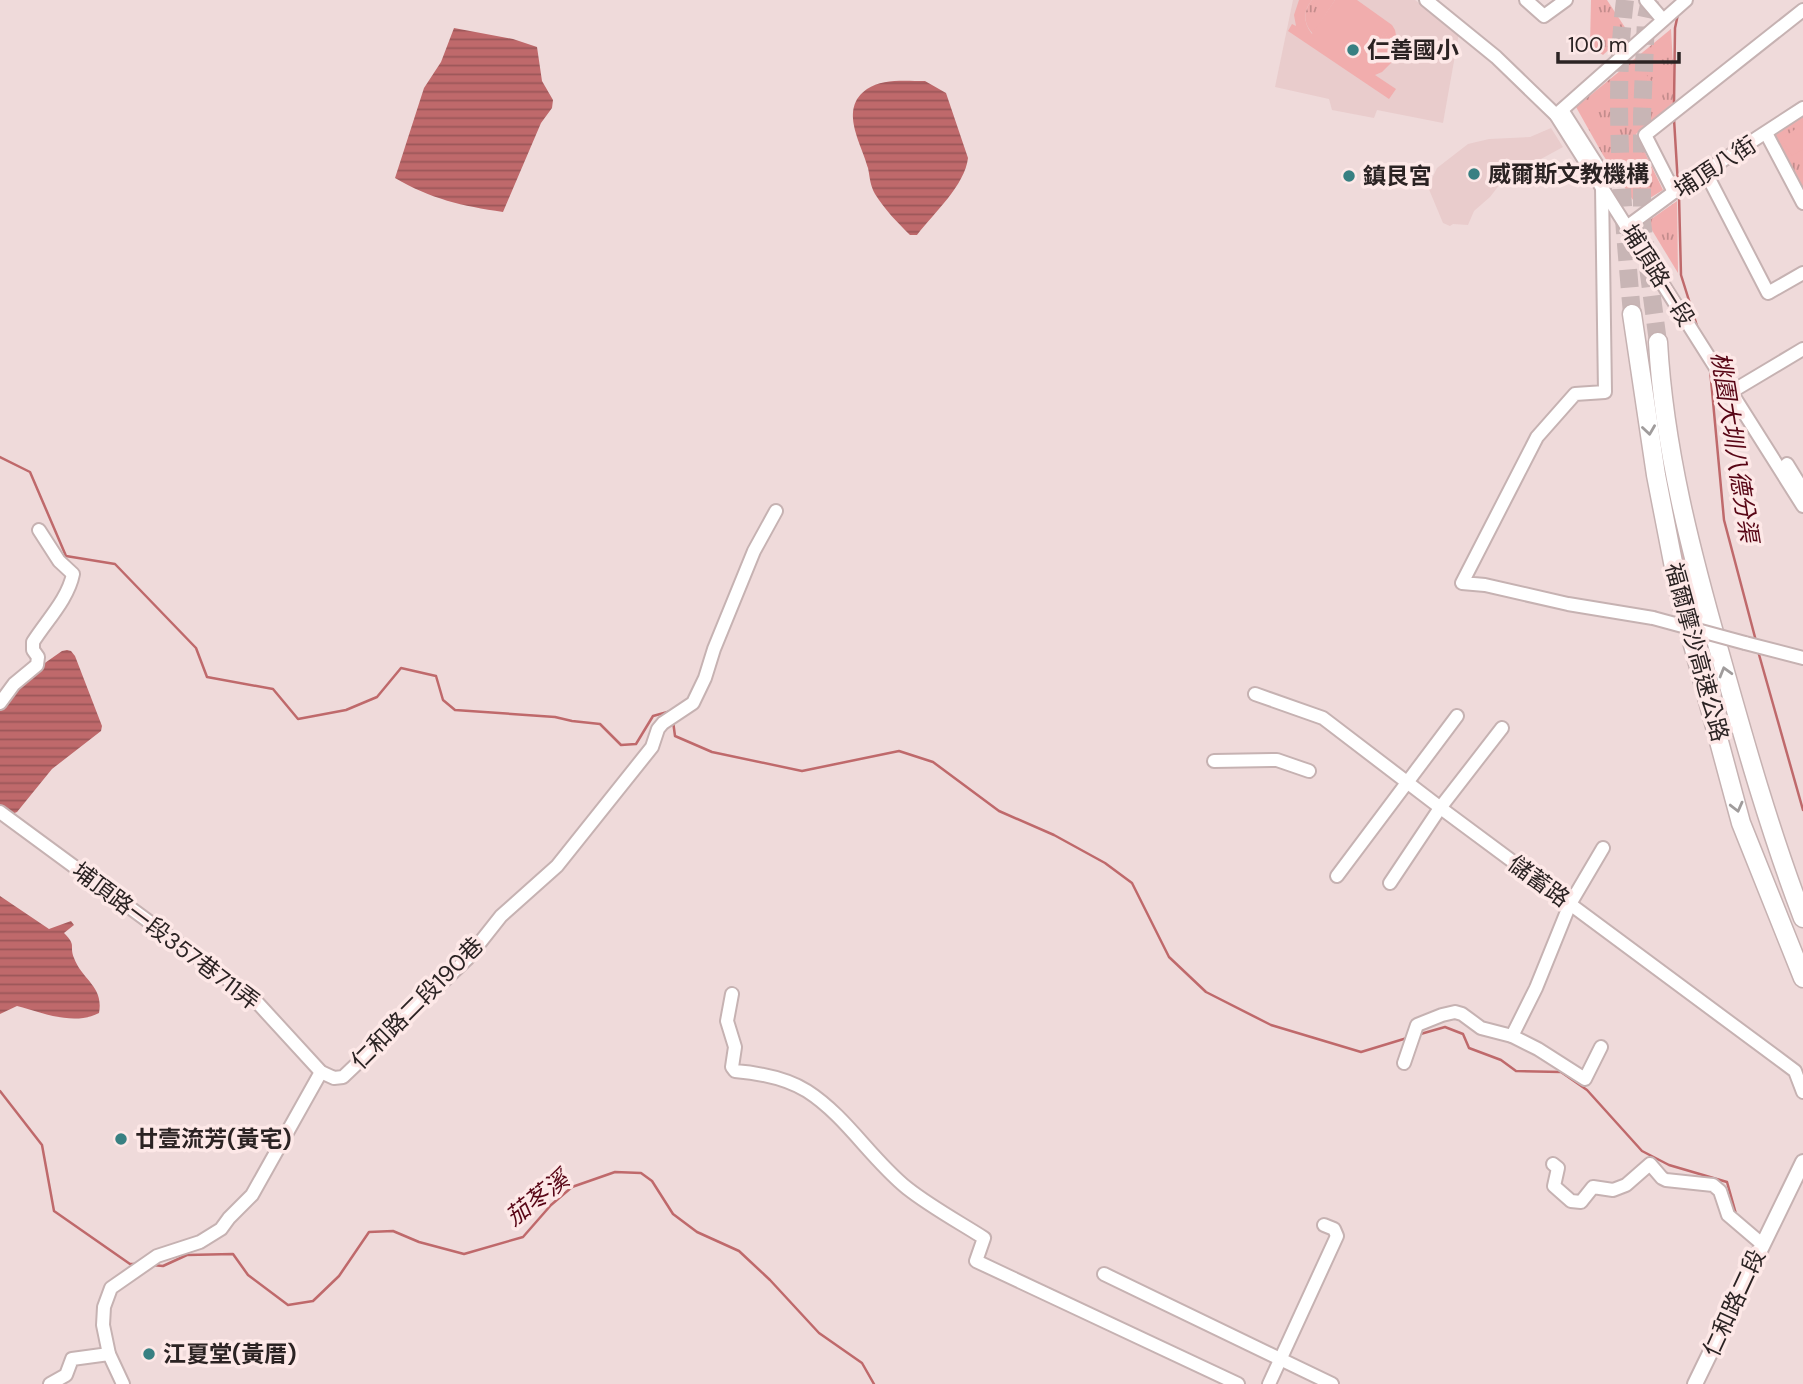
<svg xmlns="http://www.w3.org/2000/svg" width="1803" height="1384" font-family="'DM Sans','Noto Sans TC',sans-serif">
<defs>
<pattern id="grass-tufts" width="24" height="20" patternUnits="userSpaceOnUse" patternTransform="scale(1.75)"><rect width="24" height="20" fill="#f1adad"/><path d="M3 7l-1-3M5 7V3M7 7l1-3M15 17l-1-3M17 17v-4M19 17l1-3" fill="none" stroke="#c38c8c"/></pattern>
<pattern id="water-rules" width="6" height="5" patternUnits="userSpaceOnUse" patternTransform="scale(1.75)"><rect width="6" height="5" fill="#bf696b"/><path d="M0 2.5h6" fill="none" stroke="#9b5658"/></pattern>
</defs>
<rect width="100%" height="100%" fill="#efdada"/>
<g fill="#e9cccc">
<polygon points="1293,0 1415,0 1459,33 1443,123 1377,110 1374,118 1332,110 1329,99 1275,87"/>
<polygon points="1551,128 1563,147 1504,179 1490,197 1474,211 1468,225 1453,224 1450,226 1443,223 1428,187 1437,168 1468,144 1489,139 1530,137"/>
</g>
<g fill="url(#grass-tufts)">
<path d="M1312,0h23l-22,34c-10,-10 -10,-24 -1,-34z"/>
<polygon points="1591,0 1607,0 1628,32 1603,55 1590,46"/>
<polygon points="1357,12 1378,27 1365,66 1354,61 1333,47"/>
<polygon points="1671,29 1675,101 1636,134 1663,190 1637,206 1603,155 1576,107"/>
<path d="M1384,31c8,14 5,27 -10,33l-1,-4z"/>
<polygon points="1803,116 1803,190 1802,191 1773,137"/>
<polygon points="1677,201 1678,273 1647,222"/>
<polygon points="1652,395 1680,541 1699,613 1694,612 1676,540"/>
</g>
<g fill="#f1adad" fill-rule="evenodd">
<path d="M1299,0h13c-9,10 -9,23 0,34l23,-34h22l35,25 3,5 3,16 -5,15 -11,11 -7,3 21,14 -7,10 -101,-68 4,-7 4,2 -2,-11zM1384,32c8,13 5,26 -10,32l-1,-4z"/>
<polygon points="1641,68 1663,95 1648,108 1625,80"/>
<polygon points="1623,83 1645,111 1631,123 1608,96"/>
<polygon points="1803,124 1803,149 1792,156 1781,139"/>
</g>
<g fill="url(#water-rules)">
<path d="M454,28l59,11 24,8 5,34 11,19 -1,8 -11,15 -38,89c-41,-6 -72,-13 -108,-34l29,-90 17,-26z"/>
<path d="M925,81l21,12 22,65c-3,27 -34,55 -51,77h-7c-13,-13 -25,-25 -35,-41 -5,-9 -5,-16 -7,-26 -6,-24 -30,-59 -1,-79 16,-11 40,-8 58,-8z"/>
<polygon points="67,650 71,651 75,656 102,726 101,731 52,769 17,812 12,814 0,808 0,710 32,672 62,651"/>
<path d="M0,896l49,33 22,-8 3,4 -10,8c13,13 5,12 10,25 8,22 30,28 25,55 -25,13 -56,0 -82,-7l-17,8z"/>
</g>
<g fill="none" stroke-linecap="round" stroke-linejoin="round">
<g stroke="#bf696b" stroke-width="2.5">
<polyline points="1674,105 1675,28 1678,14"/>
<polyline points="1674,119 1678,185"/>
<polyline points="1679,195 1681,275 1697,326"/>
<polyline points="1710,369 1724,520 1756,641"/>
<polyline points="0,457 30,472 66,556 115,564 196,648 207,677 273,689 298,719 346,710 377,697 401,668 436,676 443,700 455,710 555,717 572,721 600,724 621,745 636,744 653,716 671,711"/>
<polyline points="1758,651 1803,810"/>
<polyline points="673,721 675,736 712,752 802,771 899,751 933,762 999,811 1054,835 1105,863 1132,883 1169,957 1206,992 1271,1025 1361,1052 1407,1038"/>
<polyline points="1417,1035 1445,1027 1463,1034 1469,1048 1501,1060 1516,1071 1561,1072 1587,1090 1642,1151 1669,1165 1727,1182 1736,1214"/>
<polyline points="0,1091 42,1145 54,1211 130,1264 138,1264"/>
<polyline points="152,1265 163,1266 187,1255 233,1254 248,1275 288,1305 313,1301 339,1276 369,1232 393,1231 419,1242 464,1254 523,1237 551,1205 572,1187 615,1172 641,1173 652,1181 673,1214 697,1232 739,1251 770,1280 819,1333 862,1363 874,1384"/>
</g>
<g stroke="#c8b5b5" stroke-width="18" stroke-dasharray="18 9" stroke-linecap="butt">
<path d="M1625,0c-13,104 -2,210 7,314"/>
<polyline points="1650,0 1646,19 1642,116 1642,222 1658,342"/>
</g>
<g stroke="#c6b2b2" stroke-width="16">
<g id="minor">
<polyline points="1426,0 1496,57 1556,115 1803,506"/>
<polyline points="1526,0 1544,16 1566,0"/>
<polyline points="1646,0 1663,20"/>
<polyline points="1562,110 1599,168"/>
<polyline points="1556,115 1686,0"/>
<polyline points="1766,133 1803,203"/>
<polyline points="1706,173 1768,293 1803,273"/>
<polyline points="1602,187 1605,392 1575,394 1537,437 1462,583 1485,585 1568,604 1653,618"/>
<polyline points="1674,192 1645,135 1803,10"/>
<polyline points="1628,226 1674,192 1803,108"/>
<polyline points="1731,392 1803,349"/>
<polyline points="1787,464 1803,490"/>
<polyline points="1745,643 1803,658"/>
<polyline points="1255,694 1323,718 1446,812 1787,1065 1795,1071 1803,1092"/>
<path d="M0,703l14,-19 23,-19 1,-8 -5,-7v-8c14,-22 35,-43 40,-68l-14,-13 -20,-31"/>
<polyline points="1214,761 1277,760 1309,771"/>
<polyline points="0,812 254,999 321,1072 334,1078 343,1077 467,959 501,916 557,866 652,747 658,729 663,723 693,703 705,678 714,649 754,551 776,511"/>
<polyline points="1337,876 1457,716"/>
<polyline points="1390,883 1440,808 1502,728"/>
<path d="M732,994l-5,27 8,26 -3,20 3,4c24,2 51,7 72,20 39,25 64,68 100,97 24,19 52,34 77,50l-8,23 262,123"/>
<polyline points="1512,1036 1536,988 1570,904 1603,848"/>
<polyline points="1404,1063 1417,1025 1442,1015 1455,1012 1462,1014 1481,1028 1512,1036 1538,1049 1585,1079 1601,1047"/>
<polyline points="1553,1164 1558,1168 1554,1186 1571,1201 1581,1202 1593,1187 1613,1190 1626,1185 1650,1164 1662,1178 1666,1180 1713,1185 1720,1191 1728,1215 1762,1244"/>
<polyline points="1104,1274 1332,1384"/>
<polyline points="50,1384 66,1375 72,1359 109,1354"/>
<polyline points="123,1384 109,1354 103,1325 104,1307 111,1288 157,1256 200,1242 221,1229 229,1218 252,1195 321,1072"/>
<polyline points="1269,1384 1337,1236 1334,1229 1324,1225"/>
</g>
</g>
<g stroke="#c6b2b2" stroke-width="18">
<polyline id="major" points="1695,1384 1803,1162"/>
</g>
<g stroke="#c6b2b2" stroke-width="21">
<g id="highway">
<polyline points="1632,314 1656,475 1679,593 1741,823 1803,978"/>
<path d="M1658,342c6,107 33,210 62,312 25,89 50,178 83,264"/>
</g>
</g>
<use href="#minor" stroke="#fff" stroke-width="12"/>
<use href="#major" stroke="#fff" stroke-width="14"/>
<use href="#highway" stroke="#fff" stroke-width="18"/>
<g stroke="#c6b2b2" stroke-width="16" stroke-linecap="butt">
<polyline id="minor-bridge" points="1653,618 1745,643"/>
</g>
<use href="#minor-bridge" stroke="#fff" stroke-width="12"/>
</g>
<defs><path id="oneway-chevron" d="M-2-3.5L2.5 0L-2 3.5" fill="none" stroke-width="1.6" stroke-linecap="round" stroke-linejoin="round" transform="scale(1.75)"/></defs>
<g stroke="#a09c9c">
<use href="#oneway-chevron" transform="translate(1649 430) rotate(82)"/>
<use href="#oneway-chevron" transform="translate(1725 672) rotate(-106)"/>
<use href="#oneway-chevron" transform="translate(1737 807) rotate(76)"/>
</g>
<g fill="#388082" stroke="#fde8e7" stroke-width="2.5">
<circle cx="1353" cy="50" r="7"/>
<circle cx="1474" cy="174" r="7"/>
<circle cx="1349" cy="176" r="7"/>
<circle cx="121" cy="1139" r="7"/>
<circle cx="149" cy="1354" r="7"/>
</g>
<g text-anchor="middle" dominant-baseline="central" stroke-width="7" stroke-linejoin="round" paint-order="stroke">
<g font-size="23" font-weight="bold" fill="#2b2323" stroke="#fde8e7" text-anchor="start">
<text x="1367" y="50">仁善國小</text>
<text x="1488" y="174">威爾斯文教機構</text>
<text x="1363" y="176">鎮艮宮</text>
<text x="135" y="1139">廿壹流芳(黃宅)</text>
<text x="163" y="1354">江夏堂(黃厝)</text>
</g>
<g font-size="23" fill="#2b2323" stroke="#fde8e7">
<text transform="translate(1715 167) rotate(-33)">埔頂八街</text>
<text transform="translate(1658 275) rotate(58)">埔頂路一段</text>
<text transform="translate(1697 652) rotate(75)">福爾摩沙高速公路</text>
<text transform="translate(1539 881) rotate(36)">儲蓄路</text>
<text transform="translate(166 936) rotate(37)">埔頂路一段357巷711弄</text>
<text transform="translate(417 1003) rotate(-45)">仁和路二段190巷</text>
<text transform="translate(1734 1303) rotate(-65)">仁和路二段</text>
</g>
<g font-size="24" font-style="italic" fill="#580515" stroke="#fde8e7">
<text transform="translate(1735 447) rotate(81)">桃園大圳八德分渠</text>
<text transform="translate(537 1198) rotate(-38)">茄苳溪</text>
</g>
</g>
<path d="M1558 52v10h121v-10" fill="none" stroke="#2b2323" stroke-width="3.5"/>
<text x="1568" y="52" font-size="21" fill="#2b2323" stroke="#fde8e7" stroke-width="5" paint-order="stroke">100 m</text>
</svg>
